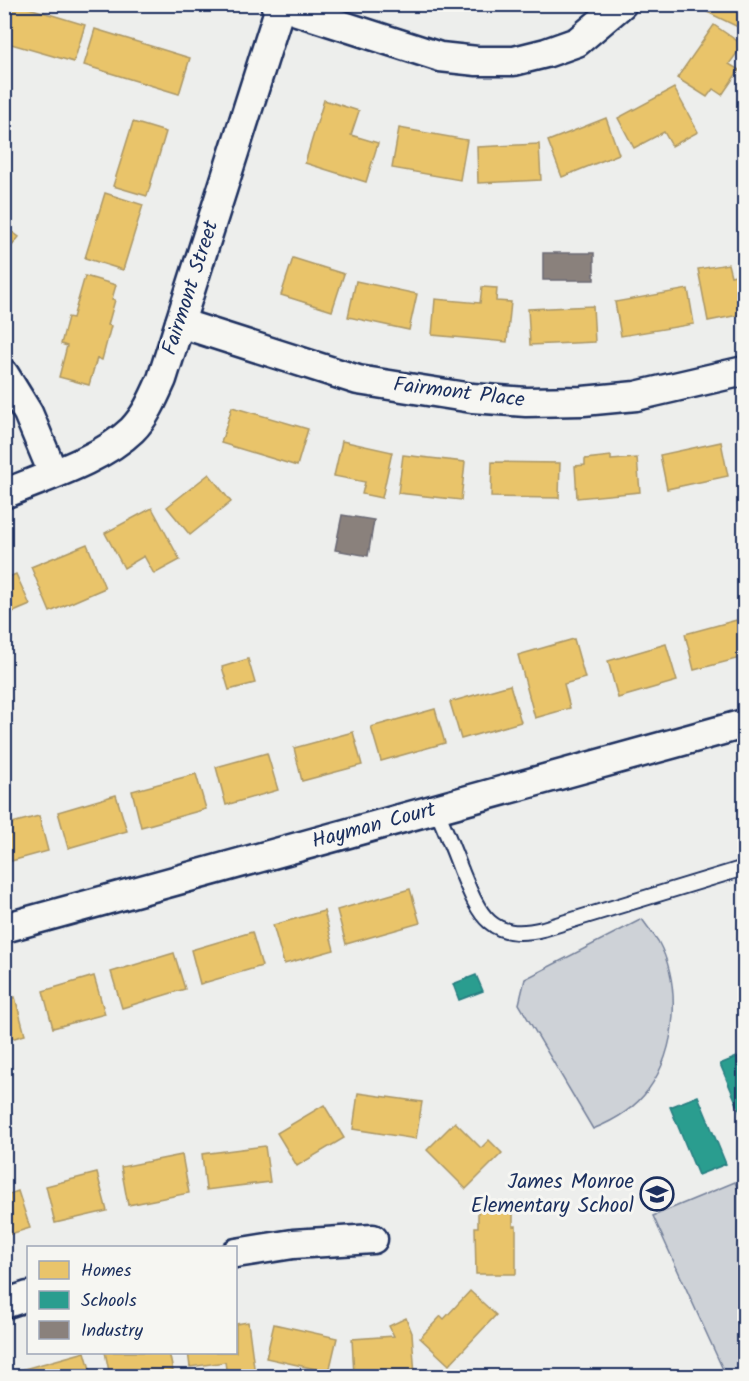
<svg xmlns="http://www.w3.org/2000/svg" width="749" height="1381" font-family="Kalam,sans-serif">
<rect width="100%" height="100%" fill="#edeeec"/>
<filter id="ink" filterUnits="userSpaceOnUse"><feTurbulence type="fractalNoise" baseFrequency=".0167" numOctaves="2"/><feDisplacementMap in="SourceGraphic" scale="12" xChannelSelector="R" yChannelSelector="G"/><feConvolveMatrix kernelMatrix="1 2 1 2 8 2 1 2 1" color-interpolation-filters="sRGB"/></filter>
<g filter="url(#ink)">
<g fill="#ced2d7" stroke="#74809a" stroke-width="1.5">
<path d="M642,919c5,7 11,15 16,22 24,44 19,109 -10,149 -13,18 -35,31 -55,39l-74,-125 6,-25z"/>
<polygon points="735,1182 744,1204 744,1376 726,1376 653,1216"/>
</g>
<g fill="#e9c46a" stroke="#ab9766" stroke-width="1.5">
<polygon points="10,4 16,4 85,25 74,62 4,42 4,22"/>
<polygon points="711,4 744,4 744,18 740,28 707,12"/>
<polygon points="714,25 743,45 729,64 739,70 722,95 713,89 707,97 677,78"/>
<polygon points="95,29 190,58 179,94 84,65"/>
<polygon points="674,88 698,132 672,146 664,132 634,148 618,118"/>
<polygon points="324,100 359,111 351,135 378,143 366,182 305,163"/>
<polygon points="606,118 619,154 562,177 548,141"/>
<polygon points="133,122 166,132 147,196 113,186"/>
<polygon points="399,128 467,140 460,180 392,168"/>
<polygon points="539,144 541,180 478,183 477,147"/>
<polygon points="105,193 143,205 123,270 85,258"/>
<polygon points="4,226 19,237 4,256"/>
<polygon points="293,258 344,274 332,311 281,295"/>
<polygon points="728,264 731,276 744,273 744,314 708,321 698,269"/>
<polygon points="85,276 116,285 112,299 115,300 108,325 111,326 102,360 97,358 89,385 59,377 67,346 61,344 68,317 73,318"/>
<polygon points="356,281 417,294 409,330 348,317"/>
<polygon points="482,287 497,288 496,301 511,302 507,342 432,335 435,299 480,303"/>
<polygon points="688,289 694,324 621,336 615,302"/>
<polygon points="593,306 595,342 530,345 528,309"/>
<polygon points="232,407 308,429 297,466 221,443"/>
<polygon points="342,441 392,452 382,498 362,494 365,482 334,476"/>
<polygon points="721,442 728,476 667,489 660,455"/>
<polygon points="403,455 465,462 461,500 398,493"/>
<polygon points="611,456 611,460 637,458 640,492 577,498 575,466 585,465 585,459"/>
<polygon points="492,462 560,463 559,498 491,497"/>
<polygon points="209,474 231,502 190,535 167,507"/>
<polygon points="152,508 180,560 154,574 144,556 124,568 105,533"/>
<polygon points="87,544 105,588 50,612 31,567"/>
<polygon points="16,574 30,605 4,616 4,579"/>
<polygon points="744,618 744,657 694,670 685,634"/>
<polygon points="574,639 585,678 564,684 570,708 535,718 518,655"/>
<polygon points="666,644 677,681 618,698 608,661"/>
<polygon points="248,659 255,683 229,690 222,667"/>
<polygon points="510,685 521,722 461,739 450,702"/>
<polygon points="435,709 445,743 381,761 371,727"/>
<polygon points="353,732 362,765 302,781 294,748"/>
<polygon points="267,753 278,790 226,805 216,767"/>
<polygon points="196,774 206,809 141,827 132,791"/>
<polygon points="116,795 127,831 68,848 58,812"/>
<polygon points="39,816 48,851 4,863 4,825"/>
<polygon points="410,889 420,923 346,944 337,910"/>
<polygon points="324,911 334,950 284,964 273,925"/>
<polygon points="252,932 262,966 200,984 191,950"/>
<polygon points="174,953 185,989 122,1008 111,972"/>
<polygon points="94,976 105,1014 53,1028 43,991"/>
<polygon points="15,997 25,1035 4,1041 4,1000"/>
<polygon points="358,1093 422,1102 416,1139 353,1129"/>
<polygon points="324,1105 344,1138 297,1166 277,1133"/>
<polygon points="455,1122 481,1148 489,1140 502,1153 466,1189 427,1150"/>
<polygon points="265,1146 270,1182 206,1190 202,1154"/>
<polygon points="182,1155 189,1193 128,1205 121,1167"/>
<polygon points="97,1173 107,1211 55,1223 46,1186"/>
<polygon points="18,1191 30,1228 4,1236 4,1196"/>
<polygon points="478,1202 513,1202 513,1226 516,1226 516,1274 476,1274 475,1227 478,1227"/>
<polygon points="470,1291 496,1315 449,1365 420,1338 441,1316 444,1319"/>
<polygon points="406,1318 412,1333 415,1376 354,1376 352,1339 394,1336 389,1326"/>
<polygon points="248,1322 255,1375 227,1376 225,1362 190,1367 188,1352 236,1352 236,1324"/>
<polygon points="274,1324 337,1338 329,1372 266,1358"/>
<polygon points="85,1352 92,1376 26,1376 24,1369"/>
<polygon points="105,1352 169,1352 173,1371 148,1376 110,1376"/>
</g>
<g fill="#2a9d8f" stroke="#267c80" stroke-width="1.5">
<polygon points="476,975 483,991 459,1000 453,984"/>
<polygon points="744,1054 744,1121 720,1064"/>
<polygon points="698,1096 726,1164 698,1175 670,1107"/>
</g>
<g fill="#8a817c" stroke="#696873" stroke-width="1.5">
<rect x="543" y="253" width="51" height="27"/>
<polygon points="342,515 374,520 368,556 335,550"/>
</g>
<g fill="none" stroke-linecap="round" stroke-linejoin="round">
<g stroke="#1b2f5e" stroke-width="18">
<path id="service" d="M436,809c9,20 17,40 25,61 18,44 28,72 82,59l201,-61"/>
</g>
<g stroke="#1b2f5e" stroke-width="33">
<g id="minor">
<polyline points="275,4 440,57 477,61 514,61 546,53 577,42 622,4"/>
<polyline points="180,323 358,380 472,398 526,402 583,401 636,396 744,371"/>
<polyline points="4,374 28,413 53,473"/>
<path d="M4,494c40,-17 97,-34 128,-64 14,-14 22,-33 30,-51l119,-375"/>
<polyline points="4,928 744,724"/>
<polyline points="236,1253 293,1244 373,1239"/>
<polyline points="4,1304 28,1296"/>
</g>
</g>
<use href="#service" stroke="#f6f6f2" stroke-width="14"/>
<use href="#minor" stroke="#f6f6f2" stroke-width="28"/>
</g>
</g>
<defs>
<g id="school-ring" transform="scale(1.725)"><circle r="9.5" fill="#f6f6f2" stroke="#1b2f5e" stroke-width="1.5"/><path d="M0-5L7-2L0 1L-7-2ZM-4 1L0 2.5L4 1V4Q0 6-4 4Z" fill="#1b2f5e"/></g>
</defs>
<g fill-rule="evenodd">
<use href="#school-ring" x="657" y="1194"/>
</g>
<g text-anchor="middle" dominant-baseline="central" stroke-width="6" stroke-linejoin="round" paint-order="stroke">
<g font-size="21" fill="#1b2f5e" stroke="#f6f6f2">
<text transform="translate(191 288) rotate(-72)">Fairmont Street</text>
<text transform="translate(459 393) rotate(7)">Fairmont Place</text>
<text transform="translate(374 826) rotate(-15)">Hayman Court</text>
</g>
<g font-size="21" fill="#1b2f5e" stroke="#f6f6f2" text-anchor="end">
<text x="634" y="1182">James Monroe<tspan x="634" dy="24">Elementary School</tspan></text>
</g>
</g>
<rect width="749" height="1381" fill="none" stroke="#f6f6f2" stroke-width="24"/>
<rect x="12" y="12" width="725" height="1357" fill="none" stroke="#1b2f5e" stroke-width="2" filter="url(#ink)"/>
<rect x="27" y="1246" width="210" height="108" fill="#f6f6f2" stroke="#9ea6b7" stroke-width="1.5"/>
<rect x="39" y="1261" width="30" height="18" fill="#e9c46a" stroke="#9ea6b7" stroke-width="1.5"/>
<text x="81" y="1276" font-size="18" fill="#1b2f5e">Homes</text>
<rect x="39" y="1291" width="30" height="18" fill="#2a9d8f" stroke="#9ea6b7" stroke-width="1.5"/>
<text x="81" y="1306" font-size="18" fill="#1b2f5e">Schools</text>
<rect x="39" y="1321" width="30" height="18" fill="#8a817c" stroke="#9ea6b7" stroke-width="1.5"/>
<text x="81" y="1336" font-size="18" fill="#1b2f5e">Industry</text>
</svg>
